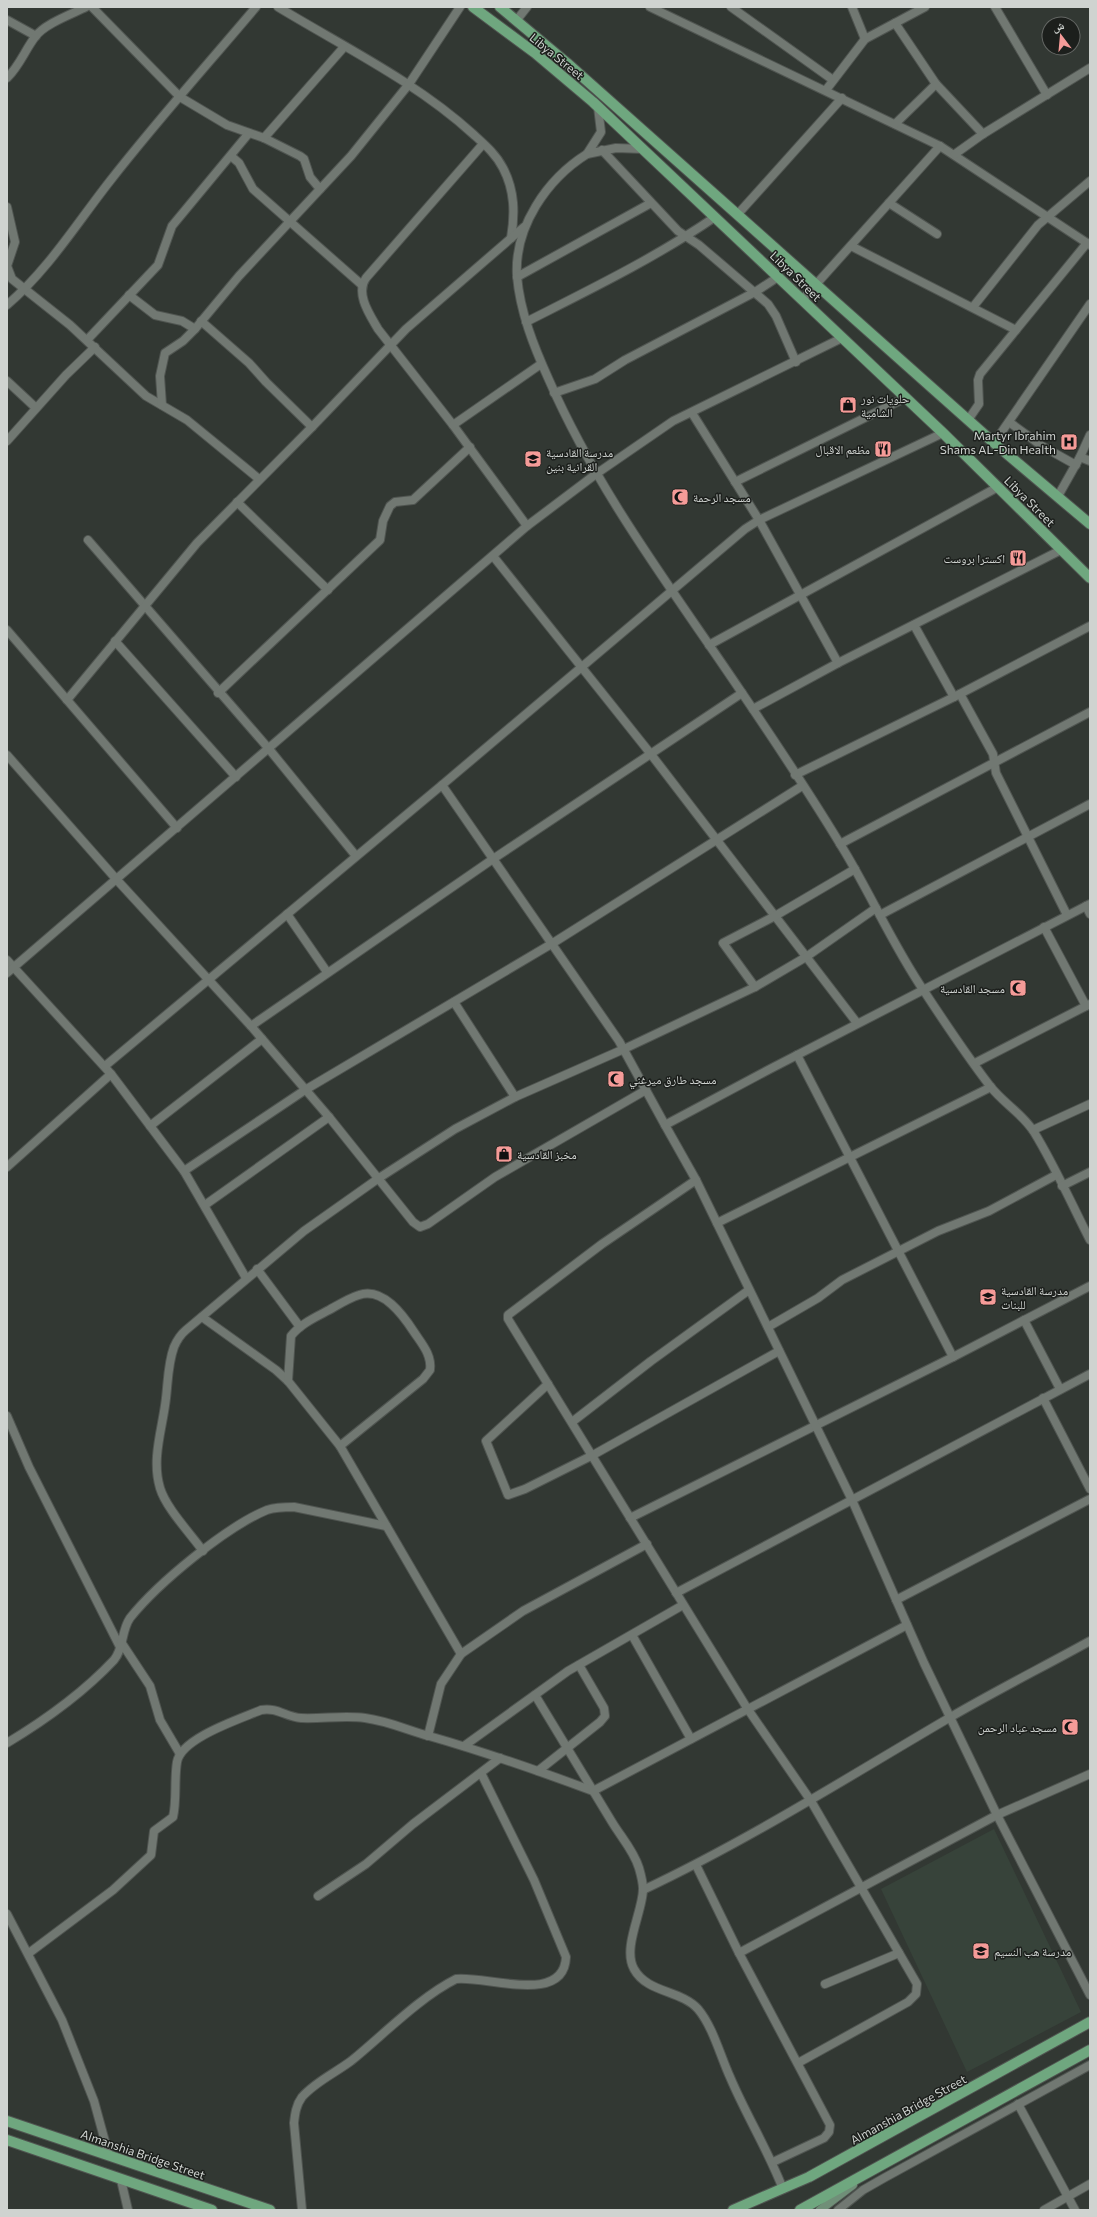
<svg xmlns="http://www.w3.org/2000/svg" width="1097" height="2217" font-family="Commissioner,'Noto Naskh Arabic',sans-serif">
<rect width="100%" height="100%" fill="#323833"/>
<polygon fill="#37433a" points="994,1829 1081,2012 967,2072 881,1889"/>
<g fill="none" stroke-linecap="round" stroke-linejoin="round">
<g stroke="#505551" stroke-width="10">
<g id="minor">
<polyline points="92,7 180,97 227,125 264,138 300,156 304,159 310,177 320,189"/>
<path d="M278,7c66,40 138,75 195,127 11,10 23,20 30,34 12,23 12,46 8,70"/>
<polyline points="650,7 940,146 1090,245"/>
<polyline points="731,7 833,80"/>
<polyline points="852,7 865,39"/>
<polyline points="995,7 1047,95"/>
<polyline points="7,20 36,36"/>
<polyline points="516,21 527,7"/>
<polyline points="895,23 936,84 983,134"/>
<path d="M7,78c13,-13 18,-28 28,-41 9,-13 37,-23 51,-30"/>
<polyline points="826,90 865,39 925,7"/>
<polyline points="598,107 601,132 587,154 616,148 643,149"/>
<polyline points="895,124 936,84"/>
<polyline points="264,138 344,47"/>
<path d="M483,144l-117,134c-11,16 4,37 12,51l75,96 74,101"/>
<polyline points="602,150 678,231 699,245 768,304 776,316 796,362"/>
<path d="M587,154c-40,25 -73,73 -70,122 3,36 17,71 32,104 49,112 123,209 191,310 36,53 72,107 105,162 27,45 49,95 79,139 21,32 43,65 66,95 13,17 33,28 44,46 21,34 38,73 56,108"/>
<polyline points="955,154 983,134 1090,68"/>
<polyline points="231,156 239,163 253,189 362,285"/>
<polyline points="889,203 937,234"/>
<polyline points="7,207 15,242 7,266 12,279 70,325 146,396 187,420 259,479"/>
<polyline points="737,215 842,98"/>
<polyline points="851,246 1016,330"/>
<polyline points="517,277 651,203"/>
<polyline points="129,295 155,315 182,321 195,329"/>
<polyline points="802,300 940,146"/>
<path d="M7,305c41,-35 70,-82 103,-124 46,-59 97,-116 146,-174"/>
<polyline points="973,307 1038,225 1090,181"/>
<polyline points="201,321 249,363 266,382 312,427"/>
<path d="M526,322c65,-33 129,-64 189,-105"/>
<polyline points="87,340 158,265 172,226 249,133"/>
<polyline points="7,381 36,408"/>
<polyline points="554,393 595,379 625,360 755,292 778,277"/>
<polyline points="162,405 160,376 165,353 183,341 195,329 239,276 351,156 409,84 460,7"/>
<polyline points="692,413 759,520 838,663"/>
<polyline points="968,420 979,404 978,380 980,374 1087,243"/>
<polyline points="1009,422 1042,446 1076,465"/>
<polyline points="453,425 541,364"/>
<polyline points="7,441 66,375 95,347"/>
<polyline points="994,443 1090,304"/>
<polyline points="1080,457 1090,461"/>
<polyline points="735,482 905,398"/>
<polyline points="1058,496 1080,457 1090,435"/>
<polyline points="237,502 328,590"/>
<polyline points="88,540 269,749 356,856"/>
<polyline points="493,556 650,753 857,1023"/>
<polyline points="914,625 954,697"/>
<polyline points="7,630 177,828"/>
<polyline points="115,641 236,777"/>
<polyline points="709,645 998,487"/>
<polyline points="218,693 380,540 383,521 390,506 395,502 413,500 470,447"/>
<polyline points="960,694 993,754 996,773 1067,915"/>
<polyline points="67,700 197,543 312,427 406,329 524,227"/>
<polyline points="753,709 838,663 1061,550"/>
<polyline points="7,755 117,880 251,1026 329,1117 413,1222 420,1227 428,1224 495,1177 646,1090"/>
<polyline points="795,775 954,697 1090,626"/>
<polyline points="442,785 619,1041 665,1125"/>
<polyline points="840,844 1090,712"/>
<polyline points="1086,906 1090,914"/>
<polyline points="287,914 327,972"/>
<polyline points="880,915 1090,804"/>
<polyline points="1044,927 1086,1006"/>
<polyline points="7,960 111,1074 184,1171 246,1278"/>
<polyline points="7,973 527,526 596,474 673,421 842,338"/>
<polyline points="755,987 723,943 775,916 855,869"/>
<polyline points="454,1002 515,1097"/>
<polyline points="251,1026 493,859 742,693"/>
<polyline points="797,1055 953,1357"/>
<polyline points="975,1063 1090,1004"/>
<polyline points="105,1066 442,785 745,529 759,520 943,433"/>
<polyline points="150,1126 262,1039"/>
<polyline points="1033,1130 1090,1104"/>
<polyline points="7,1167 111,1074"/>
<polyline points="184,1171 305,1090 553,943 802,786"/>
<polyline points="696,1180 602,1244 508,1315 508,1319 747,1708 811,1801 917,1984 916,1994 908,2002 798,2063"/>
<polyline points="1062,1186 1090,1172"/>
<polyline points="205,1205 329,1117"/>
<polyline points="717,1223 991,1087"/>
<polyline points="257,1269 300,1327"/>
<polyline points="202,1317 276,1370 288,1381 340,1446 461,1654"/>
<polyline points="1024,1320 1060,1389"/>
<polyline points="768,1327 818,1298 842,1280 938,1231 989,1211 1056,1175"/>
<path d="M288,1381l3,-45c9,-12 25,-19 38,-26 9,-5 20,-12 30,-15 24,-8 44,20 55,37 8,12 18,23 16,38l-7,9 -83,67"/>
<polyline points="548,1384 486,1441 508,1495 525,1489 593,1455 779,1351"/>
<polyline points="1043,1398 1090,1489"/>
<polyline points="7,1416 29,1467 120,1647"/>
<polyline points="572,1422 651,1361 749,1290"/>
<polyline points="630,1518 953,1357 1090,1286"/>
<path d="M203,1551c-13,-18 -37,-43 -43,-63 -9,-30 3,-61 6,-90 2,-17 2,-35 8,-51 3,-7 6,-12 12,-17l118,-99 75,-53 76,-49 60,-32 109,-48 131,-62 51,-30 70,-49"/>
<polyline points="676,1593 1090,1374"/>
<polyline points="896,1600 1090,1499"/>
<polyline points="632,1635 691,1739"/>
<polyline points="121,1642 150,1686 160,1720 180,1754"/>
<path d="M535,1695c25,42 51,84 77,127 9,15 22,29 27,46 2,7 4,15 4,21 0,22 -21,59 -9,80 13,24 47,21 64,40 15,18 22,46 32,68 16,38 38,73 53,112"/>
<polyline points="428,1736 441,1684 461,1654 523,1611 647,1544"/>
<path d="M7,1743c40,-24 75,-49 107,-83 10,-12 7,-29 16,-42 28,-35 96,-91 137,-108 9,-3 18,-3 27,-3l92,19"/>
<polyline points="464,1746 568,1671 683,1605"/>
<polyline points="538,1771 600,1722 605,1716 604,1708 579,1665"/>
<polyline points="696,1865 739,1953 830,2125 829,2132 824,2138 773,2162"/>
<path d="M643,1890c106,-50 205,-113 306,-172 46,-27 94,-51 141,-77"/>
<polyline points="318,1896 366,1864 413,1824 500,1758"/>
<polyline points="7,1914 62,2020 94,2101 109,2156"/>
<path d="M29,1953l84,-63 38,-35 3,-24 19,-14c4,-17 1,-37 4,-55 4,-24 63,-43 84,-52 16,-3 25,7 40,8 22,1 43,-3 64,0 23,3 42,12 64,18 56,16 110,35 164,55l314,-166"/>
<polyline points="739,1953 997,1815 1090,1774"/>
<polyline points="825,1984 899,1953"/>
<polyline points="1018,2104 1075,2210"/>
<polyline points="121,2180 128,2210"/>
<path d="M302,2210l-8,-87c1,-9 2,-18 8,-26 13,-15 33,-24 49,-36 32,-26 69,-64 105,-82 29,-4 108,27 110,-22l-32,-77 -53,-107"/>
<polyline points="1044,2210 1090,2184"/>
</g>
</g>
<g stroke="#505551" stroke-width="10">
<g id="tertiary">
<polyline points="1090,904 770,1069 665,1125 696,1180 852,1500 924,1663 997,1815 1090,1995"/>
<polyline points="838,2210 863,2190 884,2178 1090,2065"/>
</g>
</g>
<g stroke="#505551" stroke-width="10">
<polyline id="secondary" points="820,2210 853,2185"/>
</g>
<g stroke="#505551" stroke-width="12">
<g id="primary">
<polyline points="473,7 535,53 593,102 943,433 1090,578"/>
<polyline points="500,7 567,63 994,443 1090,524"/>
<polyline points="7,2121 270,2210"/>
<polyline points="7,2140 212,2210"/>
<polyline points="733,2210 809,2177 1090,2022"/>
<polyline points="800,2210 1090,2050"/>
</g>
</g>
<use href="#minor" stroke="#717872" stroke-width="8"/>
<use href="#tertiary" stroke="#717872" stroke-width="8"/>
<use href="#secondary" stroke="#708f78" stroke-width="8"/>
<use href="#primary" stroke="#6fa77f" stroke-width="10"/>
</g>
<defs>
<g id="shop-square" transform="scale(0.9)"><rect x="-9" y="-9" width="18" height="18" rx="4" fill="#f59b98" stroke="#1c1f1c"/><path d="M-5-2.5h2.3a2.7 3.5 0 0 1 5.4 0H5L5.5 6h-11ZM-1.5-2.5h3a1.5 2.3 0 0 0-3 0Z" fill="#111"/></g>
<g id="hospital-square" transform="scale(0.9)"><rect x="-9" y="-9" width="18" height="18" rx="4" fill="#f59b98" stroke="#1c1f1c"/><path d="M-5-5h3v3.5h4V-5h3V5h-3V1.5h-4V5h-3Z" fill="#111"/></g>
<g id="restaurant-square" transform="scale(0.9)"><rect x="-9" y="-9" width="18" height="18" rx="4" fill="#f59b98" stroke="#1c1f1c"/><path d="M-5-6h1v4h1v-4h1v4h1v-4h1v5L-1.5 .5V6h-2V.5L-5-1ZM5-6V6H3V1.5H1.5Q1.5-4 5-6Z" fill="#111"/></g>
<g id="school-square" transform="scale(0.9)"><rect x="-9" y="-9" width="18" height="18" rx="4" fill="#f59b98" stroke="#1c1f1c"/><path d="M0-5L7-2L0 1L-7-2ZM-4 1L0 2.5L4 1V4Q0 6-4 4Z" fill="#111"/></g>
<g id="mosque-square" transform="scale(0.9)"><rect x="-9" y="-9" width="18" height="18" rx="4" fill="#f59b98" stroke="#1c1f1c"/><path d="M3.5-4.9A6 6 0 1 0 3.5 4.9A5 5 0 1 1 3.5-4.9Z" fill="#111"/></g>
</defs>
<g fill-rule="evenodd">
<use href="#shop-square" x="848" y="405"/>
<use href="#hospital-square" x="1069" y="442"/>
<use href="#restaurant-square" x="883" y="449"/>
<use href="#school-square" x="533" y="459"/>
<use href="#mosque-square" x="680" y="497"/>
<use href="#restaurant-square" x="1018" y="558"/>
<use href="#mosque-square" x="1018" y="988"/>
<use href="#mosque-square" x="616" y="1079"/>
<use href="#shop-square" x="504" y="1154"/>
<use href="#school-square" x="988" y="1297"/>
<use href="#mosque-square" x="1070" y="1727"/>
<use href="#school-square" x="981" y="1951"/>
</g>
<g text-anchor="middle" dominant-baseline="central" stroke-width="3" stroke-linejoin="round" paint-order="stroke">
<g font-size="12" fill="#cfd3d0" stroke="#1c1f1c">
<text transform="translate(557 56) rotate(39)">Libya Street</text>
<text transform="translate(796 276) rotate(44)">Libya Street</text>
<text transform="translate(1030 501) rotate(45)">Libya Street</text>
<text transform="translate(908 2109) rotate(-29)">Almanshia Bridge Street</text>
<text transform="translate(143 2154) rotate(19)">Almanshia Bridge Street</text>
</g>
<g font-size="12" fill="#cfd3d0" stroke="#1c1f1c" text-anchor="start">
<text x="861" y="398">حلويات نور<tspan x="861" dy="14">الشامية</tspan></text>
<text x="1056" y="435" text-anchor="end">Martyr Ibrahim<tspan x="1056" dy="14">Shams AL-Din Health</tspan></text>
<text x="870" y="449" text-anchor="end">مظعم الاقبال</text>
<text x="546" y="452">مدرسة القادسية<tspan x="546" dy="14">القرانية بنين</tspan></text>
<text x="693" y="497">مسجد الرحمة</text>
<text x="1005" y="558" text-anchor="end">اكسترا بروست</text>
<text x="1005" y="988" text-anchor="end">مسجد القادسية</text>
<text x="629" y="1079">مسجد طارق ميرغني</text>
<text x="517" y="1154">مخبز القادسية</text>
<text x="1001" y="1290">مدرسة القادسية<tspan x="1001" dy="14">للبنات</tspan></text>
<text x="1057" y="1727" text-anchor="end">مسجد عباد الرحمن</text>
<text x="994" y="1951">مدرسة هب النسيم</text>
</g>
</g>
<rect width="1097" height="2217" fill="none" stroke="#cfd3d0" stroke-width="16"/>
<g transform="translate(1061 36) rotate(344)"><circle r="19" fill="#1c1f1c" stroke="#646764"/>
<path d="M0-3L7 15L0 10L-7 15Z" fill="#f59b98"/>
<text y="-6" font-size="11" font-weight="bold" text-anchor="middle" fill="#cfd3d0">ش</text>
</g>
</svg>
